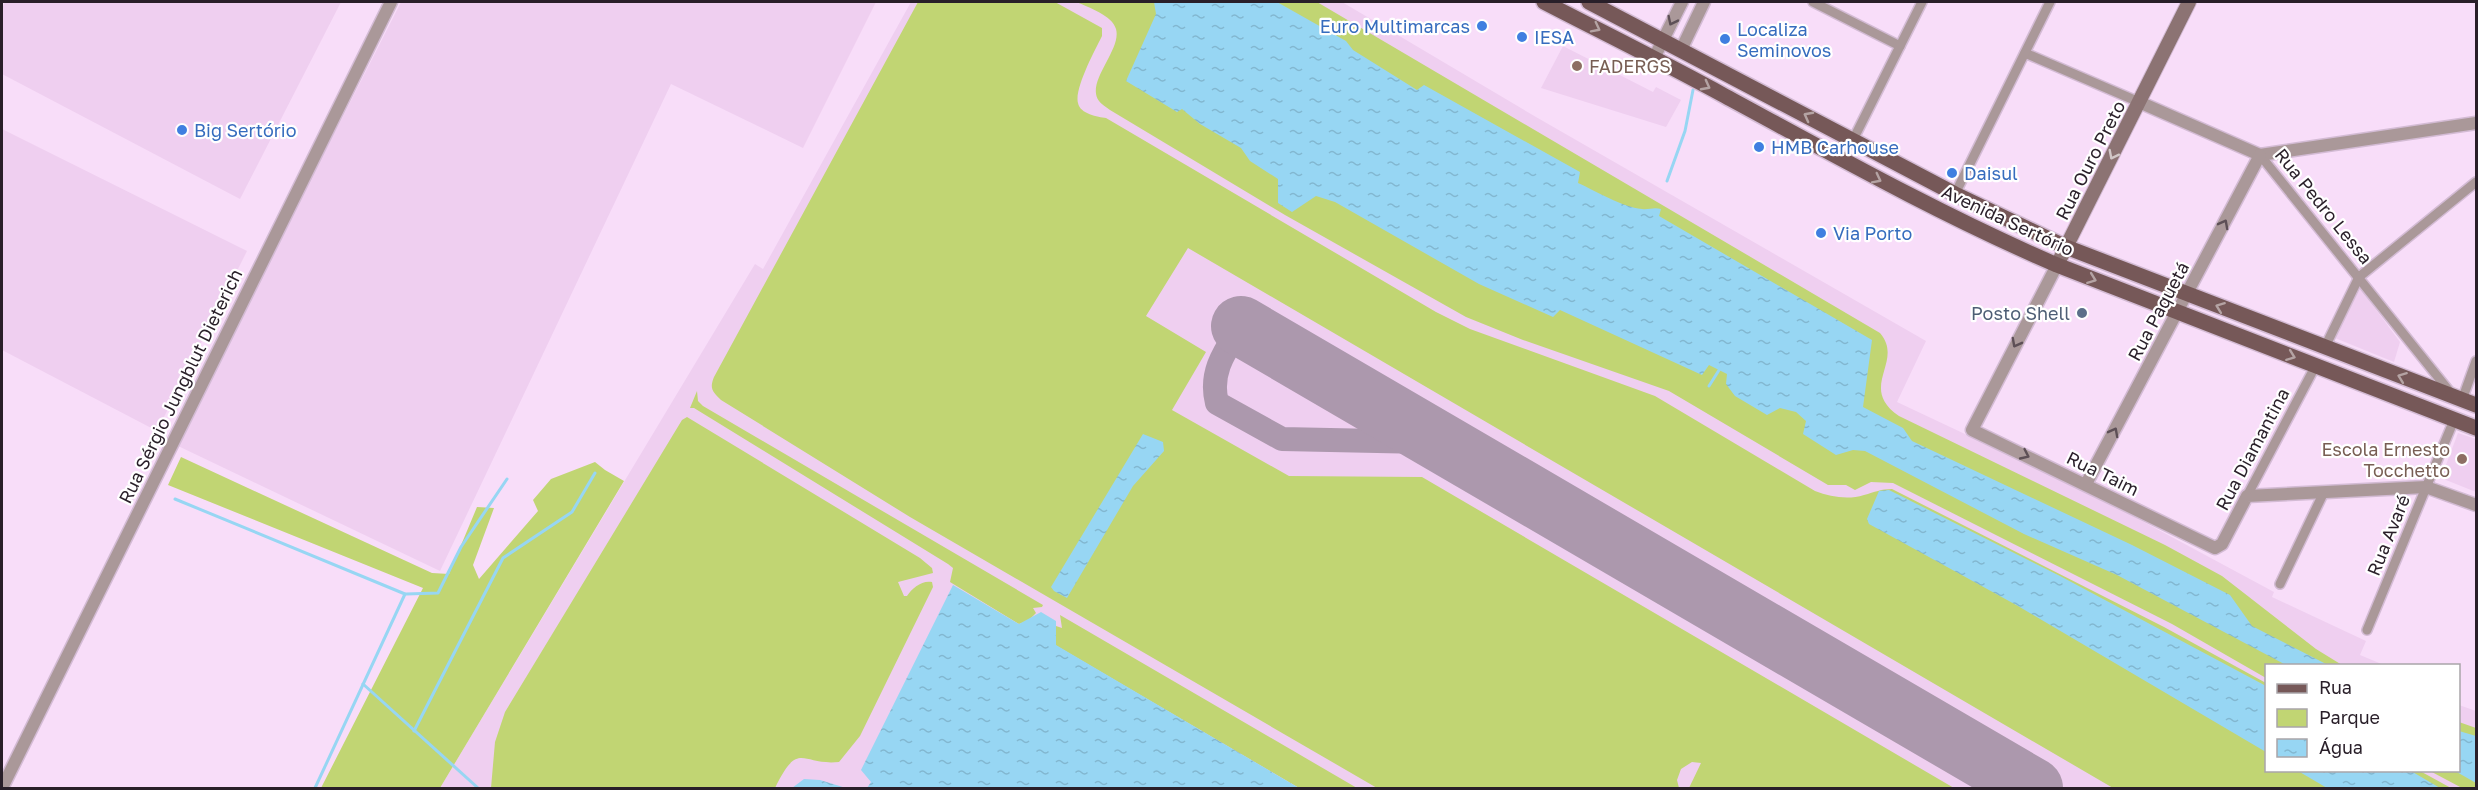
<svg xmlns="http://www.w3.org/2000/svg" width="2478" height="790" font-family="'Golos Text',sans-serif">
<defs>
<pattern id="water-ripples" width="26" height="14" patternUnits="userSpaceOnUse" patternTransform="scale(1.5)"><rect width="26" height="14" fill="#97d6f3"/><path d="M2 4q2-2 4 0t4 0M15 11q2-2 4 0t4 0" fill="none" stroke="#82b7d0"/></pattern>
</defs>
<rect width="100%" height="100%" fill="#f8ddf9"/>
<g fill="#efcff0">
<polygon points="5,2 341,2 240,199 2,74 2,8"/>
<polygon points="401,2 876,2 803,148 671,84 440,571 176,445"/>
<polygon points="911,2 1342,2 1536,117 1926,341 1897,402 2090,493 2274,592 2272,597 2366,641 2360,655 2384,665 2266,666 2266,770 2458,770 2459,705 2476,711 2476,788 440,788 755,264 763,269"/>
<polygon points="1563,46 1653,92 1656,87 1681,100 1666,127 1541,88"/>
<polygon points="2,129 247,251 157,431 2,350"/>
<polygon points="2360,288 2400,342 2394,362 2335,338"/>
<polygon points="2458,433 2476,439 2476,492 2441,478"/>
</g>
<g fill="#c1d573">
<path d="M918,2h137l47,26v8c-7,14 -28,53 -24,67 2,11 20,14 28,15l330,194 34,17 185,67 160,95c16,6 33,9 49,4 11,-3 17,-6 28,-6l272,138 102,56v87l154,1 31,17h-338l-925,-540 -42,68 60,36 -34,58 117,66 133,1 532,311h-265l12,-25 -9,-1 -11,7 -4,11 2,8h-302l-467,-271 -189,-117c-8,-8 -12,-11 -7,-23z"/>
<path d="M1077,2h240l563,331c25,29 -23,54 19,83l266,129 57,31 94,73 26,16 -76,1v12l-94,-54 -279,-141 -22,-1 -16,8 -9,-5h-18l-159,-94 -146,-51 -57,-23 -181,-102 -175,-105c-4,-3 -9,-6 -11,-9 -14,-19 23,-51 17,-72 -4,-14 -27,-21 -39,-27z"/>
<polygon points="697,391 698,401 703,406 1043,605 1042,607 1033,608 1036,613 1028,621 1019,624 950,582 953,568 948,564 694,408 690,408"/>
<path d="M687,417l233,141 12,10 1,5 -35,9 6,14h3c5,-8 15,-16 25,-14l1,5 -73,149 -21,26c-38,4 -40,-23 -64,26h-284l4,-46 10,-30 177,-292z"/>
<polygon points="181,457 432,573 449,574 477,507 494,508 473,565 479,579 538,511 533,500 551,479 595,462 605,470 624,481 440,788 321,788 423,588 168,485"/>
<polygon points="1060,615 1357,788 1299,788 1055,645 1056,626 1062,628"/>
<polygon points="2459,722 2476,728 2476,788 2462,788 2430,771 2458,770"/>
</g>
<g fill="url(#water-ripples)">
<path d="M1154,2h123l69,39 7,9 64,40 7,-5 156,87 -2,11c18,8 44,24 64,26 7,1 11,-2 19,0l-2,7 213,124 -9,67 40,21 9,13 220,104 98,50 22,31 76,39h-42l-169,-90 -93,-41 -159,-83 -12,-1 -17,5 -33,-21 3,-13 -10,-9 -16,-4 -13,7 -32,-19 -9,-12 1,-10 -18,-9 -7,10 -142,-65 -7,7 -74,-33 -144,-82 -19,-6 -24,16 -14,-9v-24l-28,-18 -9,-13 -41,-24 -18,-15 -5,3 -51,-31 30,-67z"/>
<polygon points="1143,434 1163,442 1164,451 1133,486 1067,598 1054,591 1051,587"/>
<polygon points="1889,490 2060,576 2266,686 2266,752 2018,606 1869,524 1867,519 1879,491"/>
<polygon points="953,585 1019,624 1041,612 1056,621 1056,645 1299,788 867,788 871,782 861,770"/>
<polygon points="2459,731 2476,736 2476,783 2455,771 2458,770"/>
<polygon points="2298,771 2411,771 2440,788 2327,788"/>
<polygon points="804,779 820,780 846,788 792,788"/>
</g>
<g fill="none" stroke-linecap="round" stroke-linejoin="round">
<g stroke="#97d6f3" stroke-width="3">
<polyline points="1667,181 1685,131 1693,90"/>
<polyline points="1709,386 1721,367"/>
<polyline points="175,499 405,594 315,788"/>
<polyline points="406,594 438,593 461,547 507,479"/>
<polyline points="363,684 478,788"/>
<polyline points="414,731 503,558 572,512 595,473"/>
</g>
<path stroke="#ac98ad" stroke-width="24" d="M1241,326c-16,25 -32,46 -24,77l65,36 143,3 21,6 81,45"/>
<polyline stroke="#ac98ad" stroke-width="60" points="1241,326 2033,788"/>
<g stroke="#d3bbd4" stroke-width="12">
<g id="minor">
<polyline points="1813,2 1900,46"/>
<polyline points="2025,53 2139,102"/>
<polyline points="1853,140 1922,2"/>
<polyline points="2260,155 2450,392"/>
<polyline points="1955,194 2050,2"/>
<polyline points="2325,347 2359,277 2476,182"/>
<polyline points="2462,400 2476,361"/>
<polyline points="2247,496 2316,365"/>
<polyline points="2280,584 2324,492"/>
<polyline points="2367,630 2454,420"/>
</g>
</g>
<g stroke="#d3bbd4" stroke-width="15">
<g id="tertiary">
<polyline points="1681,50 1704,2"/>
<polyline points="1654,58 1682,2"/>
<polyline points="2139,102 2260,155"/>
<polyline points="2260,155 2476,123"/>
<polyline points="2057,265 1972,430 2215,548 2222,544 2247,496 2426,487 2476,505"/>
<polyline points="2086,484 2260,155"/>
<polyline points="2,788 391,2"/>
</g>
</g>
<g stroke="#d3bbd4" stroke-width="16">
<polyline id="secondary" points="2057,265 2189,2"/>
</g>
<g stroke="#d3bbd4" stroke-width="18">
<g id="primary">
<path d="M1544,2c60,31 121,61 181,94 109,59 218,120 332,169l419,163"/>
<polyline points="1589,2 1955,194 2066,247 2476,405"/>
</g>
</g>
<use href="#minor" stroke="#aa9899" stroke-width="9"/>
<use href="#tertiary" stroke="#aa9899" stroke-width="12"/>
<use href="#secondary" stroke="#8c7373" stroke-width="14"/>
<use href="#primary" stroke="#765858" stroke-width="15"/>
</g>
<defs><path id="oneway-chevron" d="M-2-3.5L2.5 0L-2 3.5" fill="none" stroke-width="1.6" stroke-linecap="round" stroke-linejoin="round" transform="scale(1.5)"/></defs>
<g stroke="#5d4f56">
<use href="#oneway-chevron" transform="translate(1672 21) rotate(116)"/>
<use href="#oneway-chevron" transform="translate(2224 224) rotate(-62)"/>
<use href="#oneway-chevron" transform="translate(2016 343) rotate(118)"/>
<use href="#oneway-chevron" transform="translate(2114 432) rotate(-62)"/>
<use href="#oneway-chevron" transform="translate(2025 455) rotate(25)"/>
</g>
<g stroke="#b4a3a3">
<use href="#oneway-chevron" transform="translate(1596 28) rotate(27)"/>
<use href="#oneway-chevron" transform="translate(1706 86) rotate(28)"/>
<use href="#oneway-chevron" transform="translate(1808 116) rotate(-152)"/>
<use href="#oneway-chevron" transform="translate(1877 179) rotate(27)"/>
<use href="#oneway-chevron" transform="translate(2092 279) rotate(21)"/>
<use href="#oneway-chevron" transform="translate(2220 307) rotate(-159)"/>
<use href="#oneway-chevron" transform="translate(2291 356) rotate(21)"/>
<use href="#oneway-chevron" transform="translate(2402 377) rotate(-159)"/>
</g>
<use stroke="#d1c7c7" href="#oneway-chevron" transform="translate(2113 155) rotate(117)"/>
<g fill="#3f7fe0" stroke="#fff" stroke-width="2">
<circle cx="1482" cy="26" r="6"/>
<circle cx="1522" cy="37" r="6"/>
<circle cx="1725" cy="39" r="6"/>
<circle cx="182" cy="130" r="6"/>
<circle cx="1759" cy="147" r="6"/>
<circle cx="1952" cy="173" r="6"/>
<circle cx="1821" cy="233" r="6"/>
</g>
<g fill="#8d6e63" stroke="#fff" stroke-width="2">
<circle cx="1577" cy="66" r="6"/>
<circle cx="2462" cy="459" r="6"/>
</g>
<circle fill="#5c6f8a" stroke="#fff" stroke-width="2" cx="2082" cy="313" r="6"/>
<g text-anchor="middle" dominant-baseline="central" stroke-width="4.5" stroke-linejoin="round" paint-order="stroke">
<g font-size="18" fill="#366cbe" stroke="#fff" text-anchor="start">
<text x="1470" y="26" text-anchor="end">Euro Multimarcas</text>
<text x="1737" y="29">Localiza<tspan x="1737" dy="21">Seminovos</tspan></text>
<text x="1534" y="37">IESA</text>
<text x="194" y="130">Big Sertório</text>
<text x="1771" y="147">HMB Carhouse</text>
<text x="1964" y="173">Daisul</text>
<text x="1833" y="233">Via Porto</text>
</g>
<g font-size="18" fill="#785e54" stroke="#fff" text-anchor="start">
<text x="1589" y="66">FADERGS</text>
<text x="2450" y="449" text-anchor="end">Escola Ernesto<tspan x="2450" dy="21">Tocchetto</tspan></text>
</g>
<g font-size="18" fill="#291f29" stroke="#fff">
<text transform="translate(2090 160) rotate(-63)">Rua Ouro Preto</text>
<text transform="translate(2324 206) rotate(51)">Rua Pedro Lessa</text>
<text transform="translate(2008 220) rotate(25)">Avenida Sertório</text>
<text transform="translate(2158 311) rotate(-62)">Rua Paquetá</text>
<text transform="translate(180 386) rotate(-64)">Rua Sérgio Jungblut Dieterich</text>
<text transform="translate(2252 449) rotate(-62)">Rua Diamantina</text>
<text transform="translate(2103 473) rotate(26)">Rua Taim</text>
<text transform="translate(2388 535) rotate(-68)">Rua Avaré</text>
</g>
<g font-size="18" fill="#4e5e75" stroke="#fff" text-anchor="end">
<text x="2070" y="313">Posto Shell</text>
</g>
</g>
<rect width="2478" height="790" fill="none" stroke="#291f29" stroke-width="6"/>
<rect x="2265" y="664" width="195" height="108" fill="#ffffff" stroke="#a9a5a9" stroke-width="1.5"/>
<rect x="2277" y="684" width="30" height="9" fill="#765858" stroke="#a9a5a9" stroke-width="1.5"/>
<text x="2319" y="694" font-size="18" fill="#291f29">Rua</text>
<rect x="2277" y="709" width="30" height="18" fill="#c1d573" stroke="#a9a5a9" stroke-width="1.5"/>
<text x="2319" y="724" font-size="18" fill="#291f29">Parque</text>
<rect x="2277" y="739" width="30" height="18" fill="url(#water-ripples)" stroke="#a9a5a9" stroke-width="1.5"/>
<text x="2319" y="754" font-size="18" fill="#291f29">Água</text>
</svg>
